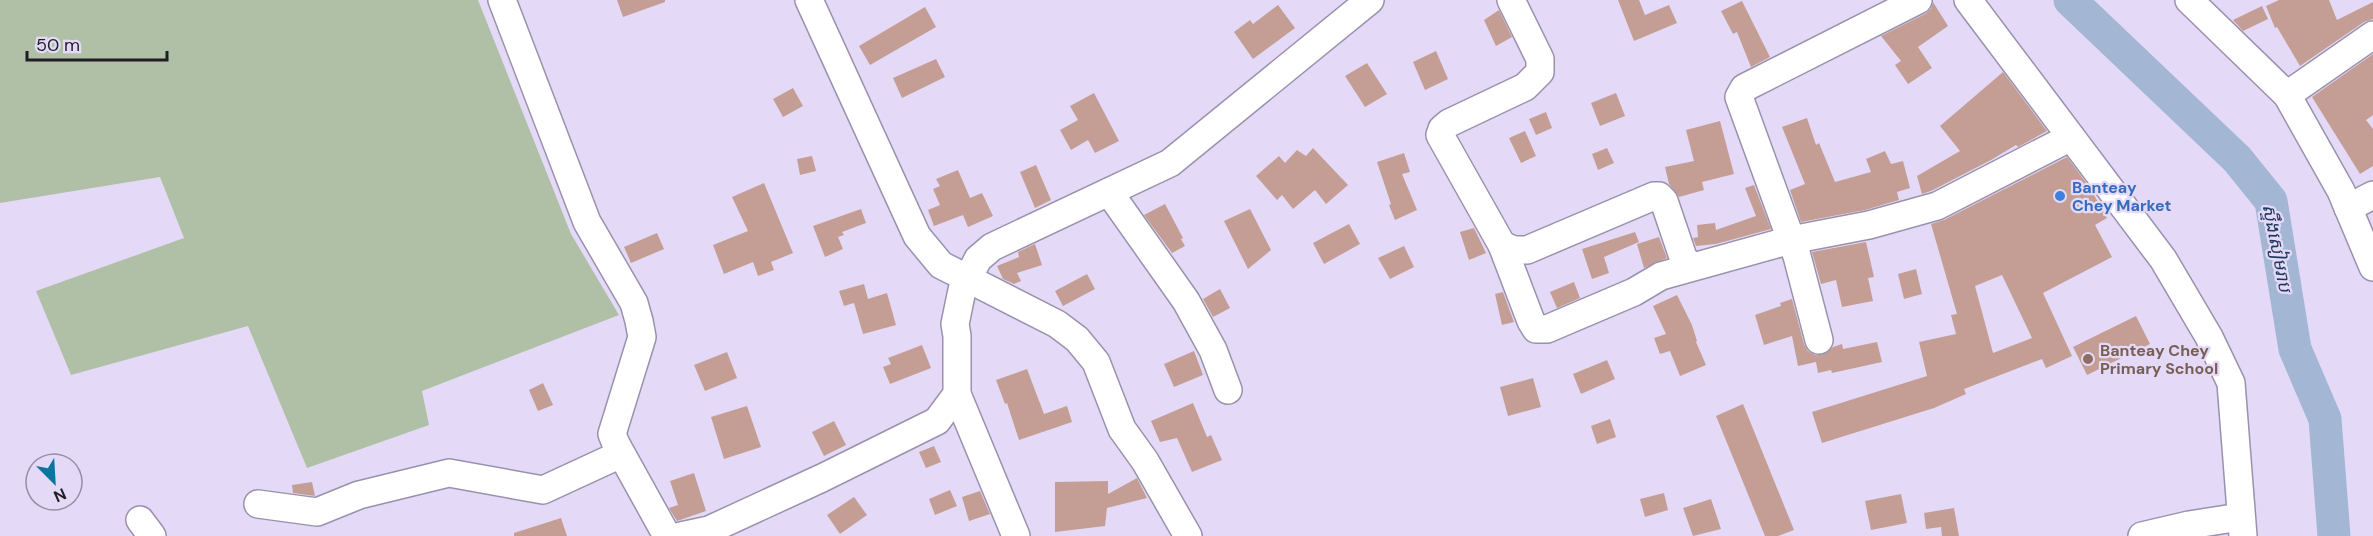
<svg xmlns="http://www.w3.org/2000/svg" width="2373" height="536" font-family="'DM Sans','Noto Sans Khmer',sans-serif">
<rect width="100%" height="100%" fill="#e4daf7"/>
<polygon fill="#b0c0a6" points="0,0 478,0 571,234 619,315 422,391 429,425 307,468 248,326 71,375 36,291 184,238 160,177 0,203"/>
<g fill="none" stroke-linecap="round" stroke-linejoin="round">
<polyline stroke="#a3b6d4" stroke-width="33" points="2070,0 2237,159 2271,201 2295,349 2325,419 2334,536"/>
</g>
<g fill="#c49e94" fill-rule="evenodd">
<polygon points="617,0 665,0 665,2 623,17"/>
<polygon points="1618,0 1639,0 1645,15 1669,5 1677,23 1634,41"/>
<polygon points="2279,0 2329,0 2337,20 2373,2 2373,19 2364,22 2300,66 2277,27 2275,28 2266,6"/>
<polygon points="1742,1 1770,57 1751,67 1737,32 1733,34 1721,11"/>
<polygon points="1933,2 1948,26 1918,47 1932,68 1908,84 1895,65 1901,61 1881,36 1925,14 1931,9"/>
<polygon points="1278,5 1295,28 1253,59 1234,32 1250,20 1253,24"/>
<polygon points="2262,6 2268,19 2243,31 2233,20"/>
<polygon points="925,7 936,27 870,65 859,46"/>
<polygon points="1499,10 1512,37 1496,46 1484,20"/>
<polygon points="1436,51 1448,79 1425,90 1413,62"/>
<polygon points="2373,54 2373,115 2366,120 2373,129 2373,166 2360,174 2312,97"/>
<polygon points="936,59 945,77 902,98 893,78"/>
<polygon points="1367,63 1387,94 1365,107 1345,76"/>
<polygon points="2003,72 2047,131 2018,147 2016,145 1991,160 1931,191 1922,194 1917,176 1960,151 1940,126"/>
<polygon points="793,88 803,106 783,117 773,99"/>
<polygon points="1094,93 1119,141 1095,153 1088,140 1071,150 1060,130 1078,120 1070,106"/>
<polygon points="1616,93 1625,116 1600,126 1591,103"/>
<polygon points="1546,112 1552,128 1536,135 1529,119"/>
<polygon points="1807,118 1816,145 1819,143 1835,182 1871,172 1866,159 1885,151 1891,164 1903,161 1910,188 1897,192 1899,200 1865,210 1801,222 1790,190 1805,184 1782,127"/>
<polygon points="1720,121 1734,174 1702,182 1704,190 1679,197 1669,184 1665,167 1694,161 1686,130"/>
<polygon points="1525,131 1536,156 1521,163 1509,138"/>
<polygon points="1313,148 1348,185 1326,204 1315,190 1293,209 1282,195 1277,200 1256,176 1279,156 1285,163 1297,150 1306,156"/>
<polygon points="1607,148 1614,163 1598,170 1592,154"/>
<polygon points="1404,153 1410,172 1402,174 1417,210 1395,220 1389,205 1391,204 1377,162"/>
<polygon points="812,156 816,171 800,175 797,159"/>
<path d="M2067,157l23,31 17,30 -12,7 17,32 -69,36 29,63 -26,12 -4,-9 -78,30 2,5 -32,14 -112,35 -10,-31 115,-36 -8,-34 37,-8 -5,-19 6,-1 -26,-90 13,-4zM2002,275l30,63 -39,15 -18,-67z"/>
<polygon points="1036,165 1051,200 1035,208 1020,172"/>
<polygon points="958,170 970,198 982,193 993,216 968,227 963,215 934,226 928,210 940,205 933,189 940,186 936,179"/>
<polygon points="764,183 793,253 771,262 774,270 758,276 753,262 724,274 713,245 748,231 732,197"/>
<polygon points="1754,185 1771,229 1716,244 1696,246 1693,238 1698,237 1697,225 1715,223 1716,230 1756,216 1745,188"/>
<polygon points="1165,204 1183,238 1181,239 1185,246 1172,253 1144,215"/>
<polygon points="861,209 866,223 842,232 844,235 838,237 843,249 825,257 813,226"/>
<polygon points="1250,209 1271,250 1248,269 1224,221"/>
<polygon points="1349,224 1360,244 1324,264 1313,243"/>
<polygon points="1474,228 1486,253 1469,260 1460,232"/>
<polygon points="1635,232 1639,242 1604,257 1609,273 1592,279 1582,249"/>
<polygon points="657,233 664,249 631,263 624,247"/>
<polygon points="1659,237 1667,258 1644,268 1637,244"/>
<polygon points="1866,242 1874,277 1868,278 1873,301 1842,307 1836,280 1821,284 1812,252"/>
<polygon points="1035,244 1042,265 1017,273 1021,281 1014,284 1003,279 997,266 1019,257 1018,252"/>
<polygon points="1404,246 1414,267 1390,279 1378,258"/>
<polygon points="1916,269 1922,294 1904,299 1898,274"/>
<polygon points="1087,274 1095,289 1063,306 1055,291"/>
<polygon points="1574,282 1580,298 1557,308 1550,292"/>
<polygon points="864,284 868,299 887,293 896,325 863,334 854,303 844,306 839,291"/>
<polygon points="1220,289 1230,308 1213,317 1203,299"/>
<polygon points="1503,292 1514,322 1502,325 1495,294"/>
<polygon points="1677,295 1692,325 1697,341 1696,342 1706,365 1680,376 1670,351 1660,354 1654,338 1666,334 1653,306"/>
<polygon points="1792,299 1804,344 1808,351 1815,355 1822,355 1833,347 1842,344 1843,349 1877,342 1882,362 1832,373 1831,370 1818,373 1816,362 1798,366 1792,336 1764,345 1755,315 1781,306 1780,303"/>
<polygon points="2136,316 2150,344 2087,375 2073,347"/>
<polygon points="922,345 931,368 890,384 883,367 891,364 888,358"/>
<polygon points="1194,351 1203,375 1174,387 1164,364"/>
<polygon points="727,352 737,378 705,391 694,365"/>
<polygon points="1607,360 1615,379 1581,394 1573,374"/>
<polygon points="1027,369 1044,414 1067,406 1072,422 1019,440 1007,403 1005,404 996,380"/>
<polygon points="1533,378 1541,407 1508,416 1500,387"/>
<polygon points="543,383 553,405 538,411 529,390"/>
<polygon points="1193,403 1207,437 1211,435 1222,460 1192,472 1177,438 1160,442 1151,421"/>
<polygon points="1743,404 1794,530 1778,536 1765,536 1716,416"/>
<polygon points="747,406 761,447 724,459 711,417"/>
<polygon points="1610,419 1616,437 1597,444 1591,426"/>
<polygon points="834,421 846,445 824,456 812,432"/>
<polygon points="934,446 941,462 926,468 919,452"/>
<polygon points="694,473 706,511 677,521 669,508 678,505 670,481"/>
<polygon points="1137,478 1147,498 1107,508 1105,526 1055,532 1055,482 1108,481 1108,494"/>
<polygon points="312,482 315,496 293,493 292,485"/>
<polygon points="950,490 957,506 935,515 929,499"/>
<polygon points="980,491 990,514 969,521 962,497"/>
<polygon points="1664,493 1668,510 1645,517 1640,499"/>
<polygon points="1901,494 1907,523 1871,530 1865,501"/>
<polygon points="854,497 867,515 840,534 827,515"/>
<polygon points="1711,499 1721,529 1693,536 1683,508"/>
<polygon points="1954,508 1959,536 1942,536 1941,527 1926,529 1924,513"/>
<polygon points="561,518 567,536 514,536 514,533"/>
</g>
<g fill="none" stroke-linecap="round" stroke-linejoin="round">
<g stroke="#9a91ac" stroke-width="30">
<g id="minor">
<polyline points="502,0 587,222 634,303 639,321 642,337 612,434 616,444 667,536"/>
<polyline points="809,0 917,236 941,265 1057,324 1077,339 1096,362 1122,429 1145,461 1188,536"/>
<polyline points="1511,0 1540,59 1540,72 1525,87 1449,123 1442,129 1440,135 1502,245 1531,321 1536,329 1547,329 1634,292 1661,276 1791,240 1869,225 1937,206 2071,137"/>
<polyline points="1968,0 2163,259 2209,337 2231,383 2243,536"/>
<polyline points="2189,0 2287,95 2341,191 2373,267"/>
<polyline points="2287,95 2373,35"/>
<polyline points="1109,192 1186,301 1213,350 1228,390"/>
<polyline points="2348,208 2373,195"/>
<polyline points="1502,245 1514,250 1527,250 1654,196 1659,196 1664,201 1683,257 1690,267"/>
<polyline points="1819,340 1797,256 1739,97 1744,88 1918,0"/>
<polyline points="957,394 1016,536"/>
<polyline points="258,504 317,512 359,495 449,473 543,490 621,454"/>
<polyline points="140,520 152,536"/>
<polyline points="681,536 709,530 822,478 937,421 957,394 957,336 955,324 962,290 978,259 992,247 1170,163 1370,0"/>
<polyline points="2142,536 2189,525 2240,517"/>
</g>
</g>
<use href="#minor" stroke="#fff" stroke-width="27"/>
</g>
<circle fill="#3f7fe0" stroke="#e4daf7" stroke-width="2" cx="2060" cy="196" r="6"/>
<circle fill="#8d6e63" stroke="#e4daf7" stroke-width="2" cx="2088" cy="359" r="6"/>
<g text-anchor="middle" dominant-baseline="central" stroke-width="4.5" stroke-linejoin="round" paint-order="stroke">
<g font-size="16" font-weight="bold" fill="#366cbe" stroke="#e4daf7" text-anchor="start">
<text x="2072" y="187">Banteay<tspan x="2072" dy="18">Chey Market</tspan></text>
</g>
<g font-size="16" font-weight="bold" fill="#785e54" stroke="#e4daf7" text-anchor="start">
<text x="2100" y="350">Banteay Chey<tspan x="2100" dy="18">Primary School</tspan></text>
</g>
<g font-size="18" font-style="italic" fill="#1e375f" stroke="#e4daf7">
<text transform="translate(2277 248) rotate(79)">ស្ទឹងសៀមរាប</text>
</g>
</g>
<g transform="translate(54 482) rotate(156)"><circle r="28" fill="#e4daf7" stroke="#968ea4" stroke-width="1.5"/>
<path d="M0-4.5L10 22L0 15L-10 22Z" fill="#0975a0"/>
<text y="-9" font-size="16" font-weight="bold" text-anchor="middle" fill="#201d27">N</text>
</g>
<path d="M27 51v9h140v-9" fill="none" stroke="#201d27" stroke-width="3"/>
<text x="36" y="51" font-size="18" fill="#201d27" stroke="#e4daf7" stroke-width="4.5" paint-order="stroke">50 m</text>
</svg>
